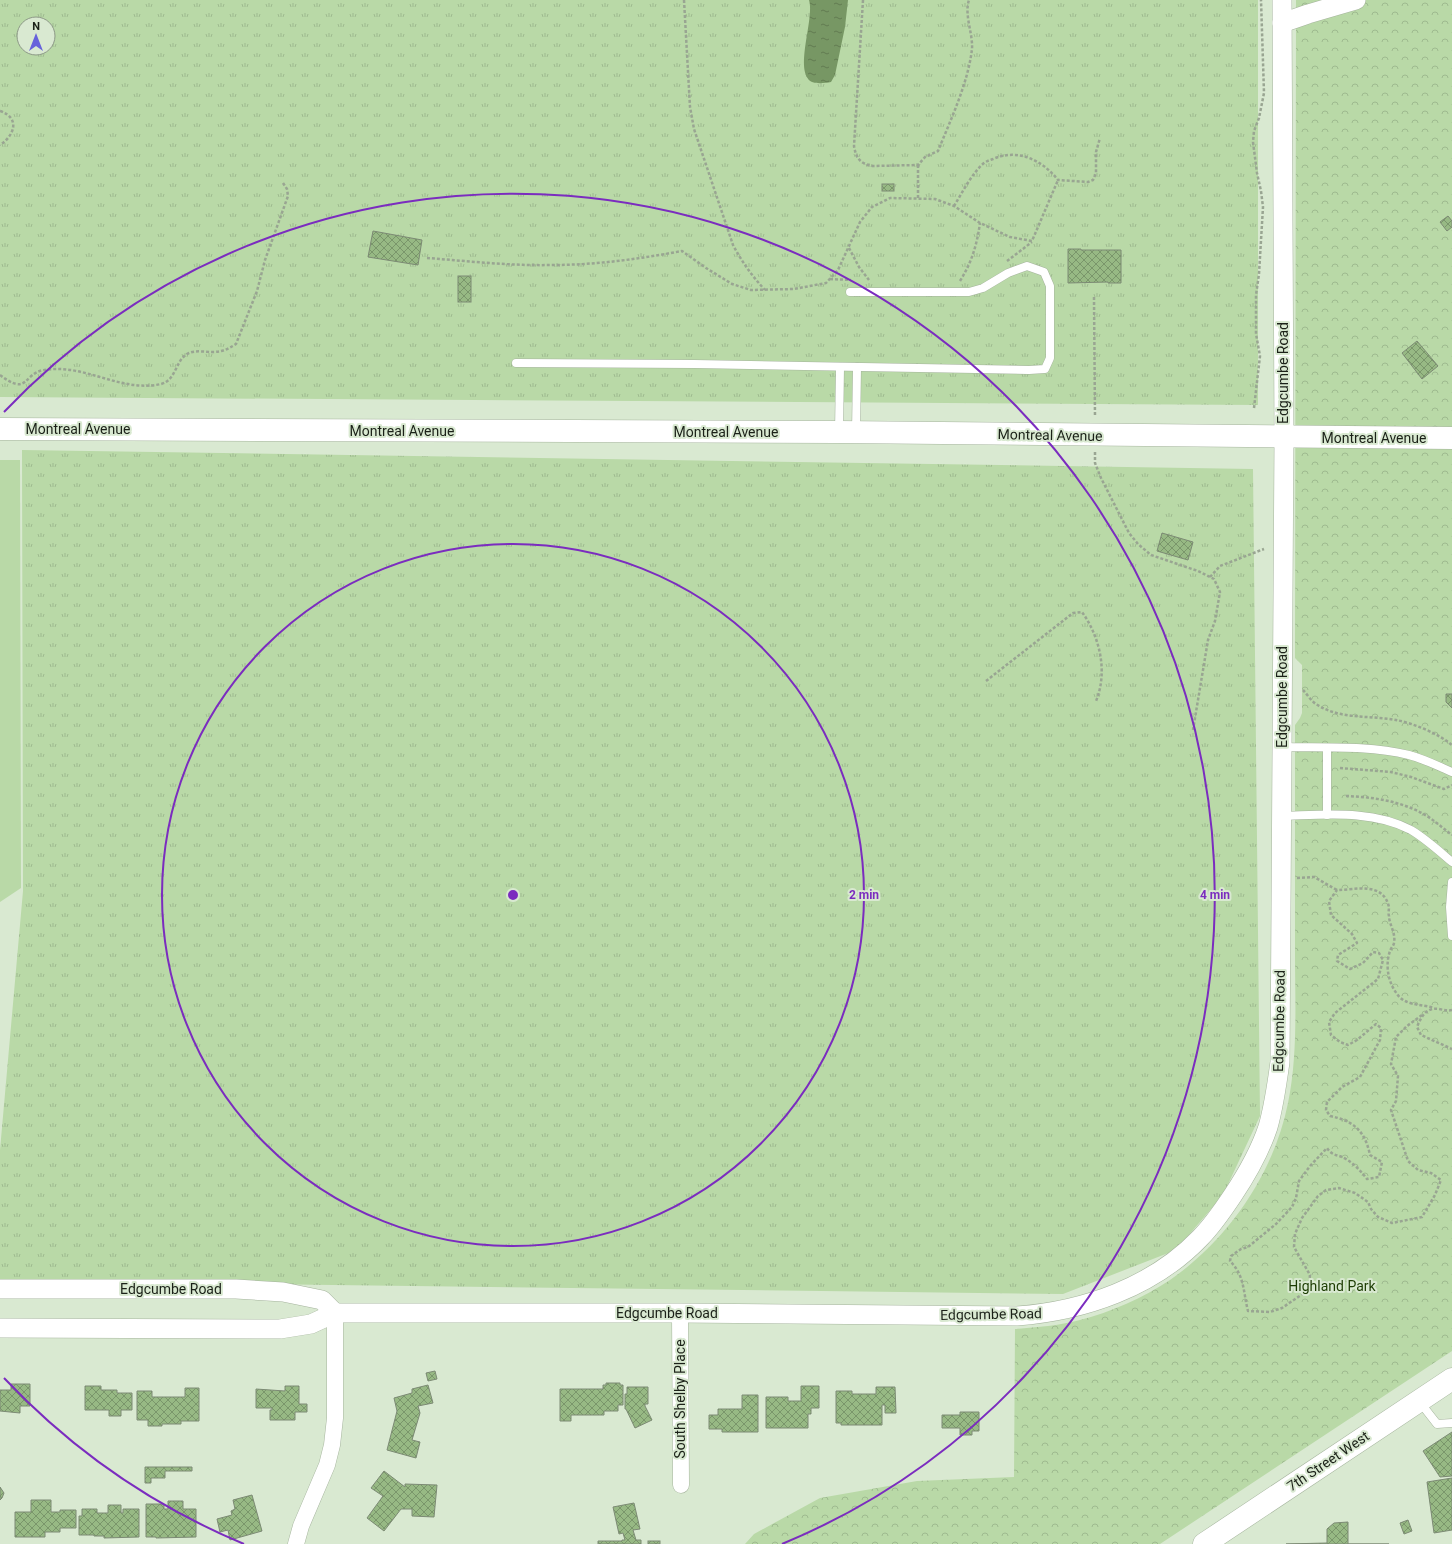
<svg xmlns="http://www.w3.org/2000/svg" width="1452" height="1544" font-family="Roboto,sans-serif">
<defs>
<pattern id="grass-tufts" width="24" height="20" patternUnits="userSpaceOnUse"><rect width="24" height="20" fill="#b9d9a7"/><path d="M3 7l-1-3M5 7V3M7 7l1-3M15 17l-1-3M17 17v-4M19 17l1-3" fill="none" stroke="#9eba8f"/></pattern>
<pattern id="park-crowns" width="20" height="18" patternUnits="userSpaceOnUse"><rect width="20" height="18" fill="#b9d9a7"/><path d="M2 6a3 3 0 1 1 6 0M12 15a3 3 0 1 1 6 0" fill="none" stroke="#9eba8f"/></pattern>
<pattern id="water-ripples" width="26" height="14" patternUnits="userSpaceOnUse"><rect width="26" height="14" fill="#779764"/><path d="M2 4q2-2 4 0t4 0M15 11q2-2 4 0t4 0" fill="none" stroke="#617b51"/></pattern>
<pattern id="building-cross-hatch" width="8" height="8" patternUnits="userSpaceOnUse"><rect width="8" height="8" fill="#97b984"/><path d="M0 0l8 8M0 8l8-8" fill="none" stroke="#7a966b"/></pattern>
</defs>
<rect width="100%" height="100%" fill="#d9e9d1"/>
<g fill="url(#grass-tufts)" fill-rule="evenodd">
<path d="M0,0h1258v405l-1258,-8zM24,24h24v24h-24z"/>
<polygon points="22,450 1253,469 1260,1116 1223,1195 1176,1250 1063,1294 0,1281 0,1150 23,891"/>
</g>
<path fill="url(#park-crowns)" d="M1296,0h156v1351l-292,193h-415l9,-10 66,-36 97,-17 97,-4 1,-148c22,-2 43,-3 65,-9 31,-8 63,-22 90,-40 59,-41 104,-107 118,-177 10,-48 7,-101 7,-149 0,-76 0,-153 0,-229l5,-7 2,-5v-48l-7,-7z"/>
<polygon fill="#b9d9a7" points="0,460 20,460 21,888 0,902"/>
<path fill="url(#water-ripples)" d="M809,0h39l-3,27 -10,48 -4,7c-5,1 -14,2 -19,0 -19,-10 3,-63 -3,-82z"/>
<g fill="url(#building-cross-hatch)" stroke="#7c8a74">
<rect x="882" y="184" width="12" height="7"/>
<polygon points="1448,216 1452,221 1452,227 1447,231 1440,222"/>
<polygon points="373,231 422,240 418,265 368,257"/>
<polygon points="1068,249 1081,249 1081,250 1121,250 1121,283 1108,283 1108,282 1068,283"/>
<rect x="458" y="276" width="13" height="26"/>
<polygon points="1417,341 1438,366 1422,379 1402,353"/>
<polygon points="1162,533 1193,542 1188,560 1157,551"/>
<polygon points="1446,694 1452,694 1452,708 1446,702"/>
<polygon points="435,1371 437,1379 428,1381 426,1373"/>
<polygon points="606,1383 620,1383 620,1385 623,1385 623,1405 618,1405 618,1411 604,1411 604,1415 571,1415 571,1421 560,1421 560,1389 603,1389 603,1385 606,1385"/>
<polygon points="11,1384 30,1384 30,1406 20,1406 20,1413 0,1411 0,1390 11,1390"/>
<polygon points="428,1385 433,1403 418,1406 420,1413 412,1440 420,1442 416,1458 387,1450 397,1411 394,1398 412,1393 412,1389"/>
<polygon points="85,1386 101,1386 101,1390 117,1390 117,1393 132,1393 132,1410 121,1410 121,1416 109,1416 109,1410 85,1410"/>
<polygon points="285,1386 299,1386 299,1404 307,1404 307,1412 295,1412 295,1420 270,1420 270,1410 272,1410 272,1408 256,1408 256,1389 285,1391"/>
<polygon points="801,1386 819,1386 819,1408 811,1408 811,1414 808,1414 808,1428 766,1428 766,1397 788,1397 788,1401 801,1401"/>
<polygon points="627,1387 648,1387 648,1404 645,1404 645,1406 652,1420 635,1428 626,1409 625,1409 625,1394 627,1394"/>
<polygon points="876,1387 895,1387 896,1413 885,1413 885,1405 882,1405 882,1425 841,1425 841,1423 836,1423 836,1391 852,1391 852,1394 876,1394"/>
<polygon points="185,1388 199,1388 199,1421 181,1421 181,1424 162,1424 162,1426 148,1426 148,1420 137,1420 137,1391 152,1391 152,1397 185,1397"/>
<polygon points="742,1395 758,1395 758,1432 722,1432 722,1429 709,1429 709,1415 718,1415 718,1409 742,1409"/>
<polygon points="960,1412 979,1412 979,1431 972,1431 972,1435 960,1435 960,1428 942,1428 942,1415 960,1415"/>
<polygon points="1452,1432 1452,1476 1440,1477 1423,1451"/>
<polygon points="145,1467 192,1467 192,1471 165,1471 165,1478 151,1478 151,1483 145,1483"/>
<polygon points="384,1471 405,1487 405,1484 437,1485 434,1517 412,1516 412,1509 401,1509 384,1531 367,1518 383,1496 371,1488"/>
<polygon points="1452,1478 1452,1530 1434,1533 1427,1482"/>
<polygon points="0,1487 4,1493 2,1498 0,1500"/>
<polygon points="252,1495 262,1531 230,1540 228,1530 220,1532 217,1519 232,1515 231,1511 235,1509 233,1500"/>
<polygon points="31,1500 51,1500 51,1512 60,1512 60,1510 76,1510 76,1528 60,1528 60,1532 45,1532 45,1537 15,1537 15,1512 31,1512"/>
<polygon points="168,1501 183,1501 183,1509 196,1509 196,1537 156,1538 156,1537 146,1537 146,1504 164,1504 164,1509 168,1509"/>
<polygon points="634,1503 640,1529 633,1530 636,1540 641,1540 641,1544 598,1544 598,1541 622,1541 622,1540 625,1540 623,1533 619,1534 613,1507"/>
<polygon points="108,1505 121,1505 121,1513 123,1513 123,1509 139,1509 139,1537 104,1538 104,1536 94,1536 94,1535 79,1535 79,1516 82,1516 82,1509 97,1509 97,1513 108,1513"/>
<polygon points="1408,1520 1412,1531 1404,1534 1400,1523"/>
<polygon points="1348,1522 1348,1544 1389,1544 1286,1544 1327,1543 1327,1529 1334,1523"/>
<rect x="648" y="1541" width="12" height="3"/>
</g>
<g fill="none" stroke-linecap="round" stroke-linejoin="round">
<g stroke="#a5b49d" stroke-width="9">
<g id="service">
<polyline points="516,363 694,364 1029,370 1045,369 1050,358 1050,286 1044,272 1027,266 1008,273 983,288 969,292 850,292"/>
<polyline points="839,432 840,367"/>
<polyline points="856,432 857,367"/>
<path d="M1282,747c41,1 86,-2 127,8 15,4 29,11 43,17"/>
<polyline points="1327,815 1327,748"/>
<path d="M1281,816c42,-1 91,-7 130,14 15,9 28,21 41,32"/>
<polyline points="1452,882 1450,907 1452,936"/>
<polyline points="1419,1401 1437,1424 1452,1423"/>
</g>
</g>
<g stroke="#a5b49d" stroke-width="17">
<g id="minor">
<polyline points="680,1313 681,1485"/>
<polyline points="296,1544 301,1526 327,1465 332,1445 335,1418 335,1313"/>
</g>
</g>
<g stroke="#a5b49d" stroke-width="20">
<g id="tertiary">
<polyline points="1282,23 1308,14 1356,0"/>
<polyline points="0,1289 236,1289 283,1292 322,1300 335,1313"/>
<path d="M0,1328l280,1 31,-5 24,-11h345l337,3c67,-5 136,-29 183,-78 13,-13 23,-28 33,-43 14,-21 27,-44 35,-68 6,-21 9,-43 12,-65l4,-625 -2,-437"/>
</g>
</g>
<g stroke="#a5b49d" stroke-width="23">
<polyline id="secondary" points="0,429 839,432 1452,438"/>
</g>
<g stroke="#a5b49d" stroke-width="23">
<polyline id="primary" points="1204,1544 1452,1379"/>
</g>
<g stroke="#99a592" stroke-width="2.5" stroke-dasharray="3 2" stroke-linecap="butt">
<path d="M684,0l6,107 4,22 39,116c9,17 19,31 32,45"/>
<path d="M863,0l-9,146c2,12 6,18 19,20l45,-1 7,-8 13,-6c13,-32 30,-68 34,-102 1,-16 -8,-34 -3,-49"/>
<path d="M0,111c21,7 14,25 0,34"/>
<polyline points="918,165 918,199"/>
<path d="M954,206c8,-13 18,-33 30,-43 3,-2 6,-3 9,-4 25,-11 49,1 65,21l30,2 5,-2 3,-7v-21l4,-14"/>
<polyline points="849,248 859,267 869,280"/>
<path d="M427,258c41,3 83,8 125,7 44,0 87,-6 130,-14l24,17 26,16 19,6 43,-1 32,-6 12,-13 22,-48 12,-15 18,-9 45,1 19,7 26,17 30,14 22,4 26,-61"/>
<polyline points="1007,261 1032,242"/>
<polyline points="830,279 851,280"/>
<path d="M960,281c12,-19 17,-37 20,-58"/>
<polyline points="1094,297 1095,417"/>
<path d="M0,375c29,22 23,-2 44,-5 41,-7 76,23 117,14 16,-4 14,-25 28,-31 7,-3 16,-1 24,-1 9,0 15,-3 23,-8l21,-53 8,-31 23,-64 -1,-7 -4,-6"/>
<polyline points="1254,408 1260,356 1256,334 1256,295 1259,274 1263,207 1261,191 1257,173 1253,142 1254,131 1259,118 1264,93 1261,0"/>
<polyline points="1095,452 1095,463 1101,478 1129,533 1138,544 1151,555 1198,571 1214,579 1220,592 1215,621 1208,640 1193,730"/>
<polyline points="1210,577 1220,566 1264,549"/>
<path d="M986,681l87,-68 9,-1c18,25 26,60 14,89"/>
<path d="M1303,690c4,4 8,11 13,14 24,16 53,11 80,16 17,3 43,14 56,25"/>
<polyline points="1340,768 1391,772 1411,777 1444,789 1452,785"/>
<path d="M1346,796c27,1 56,5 81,20 9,6 17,13 25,19"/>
<polyline points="1297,878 1314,877 1337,890"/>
<path d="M1452,1010c-4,1 -8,0 -13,-1 -13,-2 -18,8 -22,18l4,8 31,14"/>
<path d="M1422,1015l-15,11 -11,11 -5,27 7,12 -2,25 -5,9 17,51 10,9 13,3 10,7 -6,15 -13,22 -30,6 -14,-6 -7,-8 -3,-7 -13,-9 -16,-5 -13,2 -8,6 -16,22 -7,16 -1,13 16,28 -1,11 -5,7 -22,15 -12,4 -22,-1c-5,-19 -3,-35 -18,-50l1,-5 10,-7 7,-2 28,-23 16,-17 4,-9 3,-17 11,-15 17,-18c6,9 11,6 19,11 8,5 15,12 21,20l12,-2 3,-15 -12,-7c-5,-24 -16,-34 -40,-39l-4,-6 1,-8 15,-15 18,-10 20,-37 1,-12 -5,-4 -19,16 -9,5 -8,-3 -9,-7 -2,-13 6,-9 43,-34 5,-19 -4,-7 -6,-1 -10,11 -13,6 -13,-8 1,-6 19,-12 -5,-9 -21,-19 -2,-14 8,-11c18,0 46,-9 52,17 0,3 -1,6 0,9 0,8 7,17 5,27 0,2 -3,5 -4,8 -5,14 -2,31 7,43 8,12 25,10 37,14"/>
</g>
<use href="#service" stroke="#fff" stroke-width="8"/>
<use href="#minor" stroke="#fff" stroke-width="16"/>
<use href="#tertiary" stroke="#fff" stroke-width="19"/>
<use href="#secondary" stroke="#fff" stroke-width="22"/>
<use href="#primary" stroke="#fff" stroke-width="22"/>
</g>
<g fill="none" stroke="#7b2cbf" stroke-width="2">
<circle cx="513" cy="895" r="351"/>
<path d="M244 1544A702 702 0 0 1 4 1378M4 412A702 702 0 1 1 782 1544"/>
</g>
<g text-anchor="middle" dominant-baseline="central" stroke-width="4" stroke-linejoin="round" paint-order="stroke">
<g font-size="14" fill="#1b2118" stroke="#d9e9d1">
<text transform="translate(1283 373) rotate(-90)">Edgcumbe Road</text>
<text x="78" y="429">Montreal Avenue</text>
<text x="402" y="431">Montreal Avenue</text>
<text x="726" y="432">Montreal Avenue</text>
<text transform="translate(1050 435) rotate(1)">Montreal Avenue</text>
<text x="1374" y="438">Montreal Avenue</text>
<text transform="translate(1282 697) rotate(-90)">Edgcumbe Road</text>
<text transform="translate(1279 1021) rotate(-89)">Edgcumbe Road</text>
<text x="171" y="1289">Edgcumbe Road</text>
<text x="667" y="1313">Edgcumbe Road</text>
<text transform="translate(991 1314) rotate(-1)">Edgcumbe Road</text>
<text transform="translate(680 1399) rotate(-90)">South Shelby Place</text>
<text transform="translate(1328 1461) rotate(-34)">7th Street West</text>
</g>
<g font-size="14" fill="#1d3d03" stroke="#d9e9d1">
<text x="1332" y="1286">Highland Park</text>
</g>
</g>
<circle cx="513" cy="895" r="6" fill="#7b2cbf" stroke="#d9e9d1" stroke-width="2"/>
<g font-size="12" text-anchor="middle" font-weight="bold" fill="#7b2cbf" stroke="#d9e9d1" stroke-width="4" stroke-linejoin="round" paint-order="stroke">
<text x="864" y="899">2 min</text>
<text x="1215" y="899">4 min</text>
</g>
<g transform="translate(36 36)"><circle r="19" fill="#d9e9d1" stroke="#8d9987"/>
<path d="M0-3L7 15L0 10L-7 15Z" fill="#6762db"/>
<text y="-6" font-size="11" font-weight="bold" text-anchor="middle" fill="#1b2118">N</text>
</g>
</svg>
